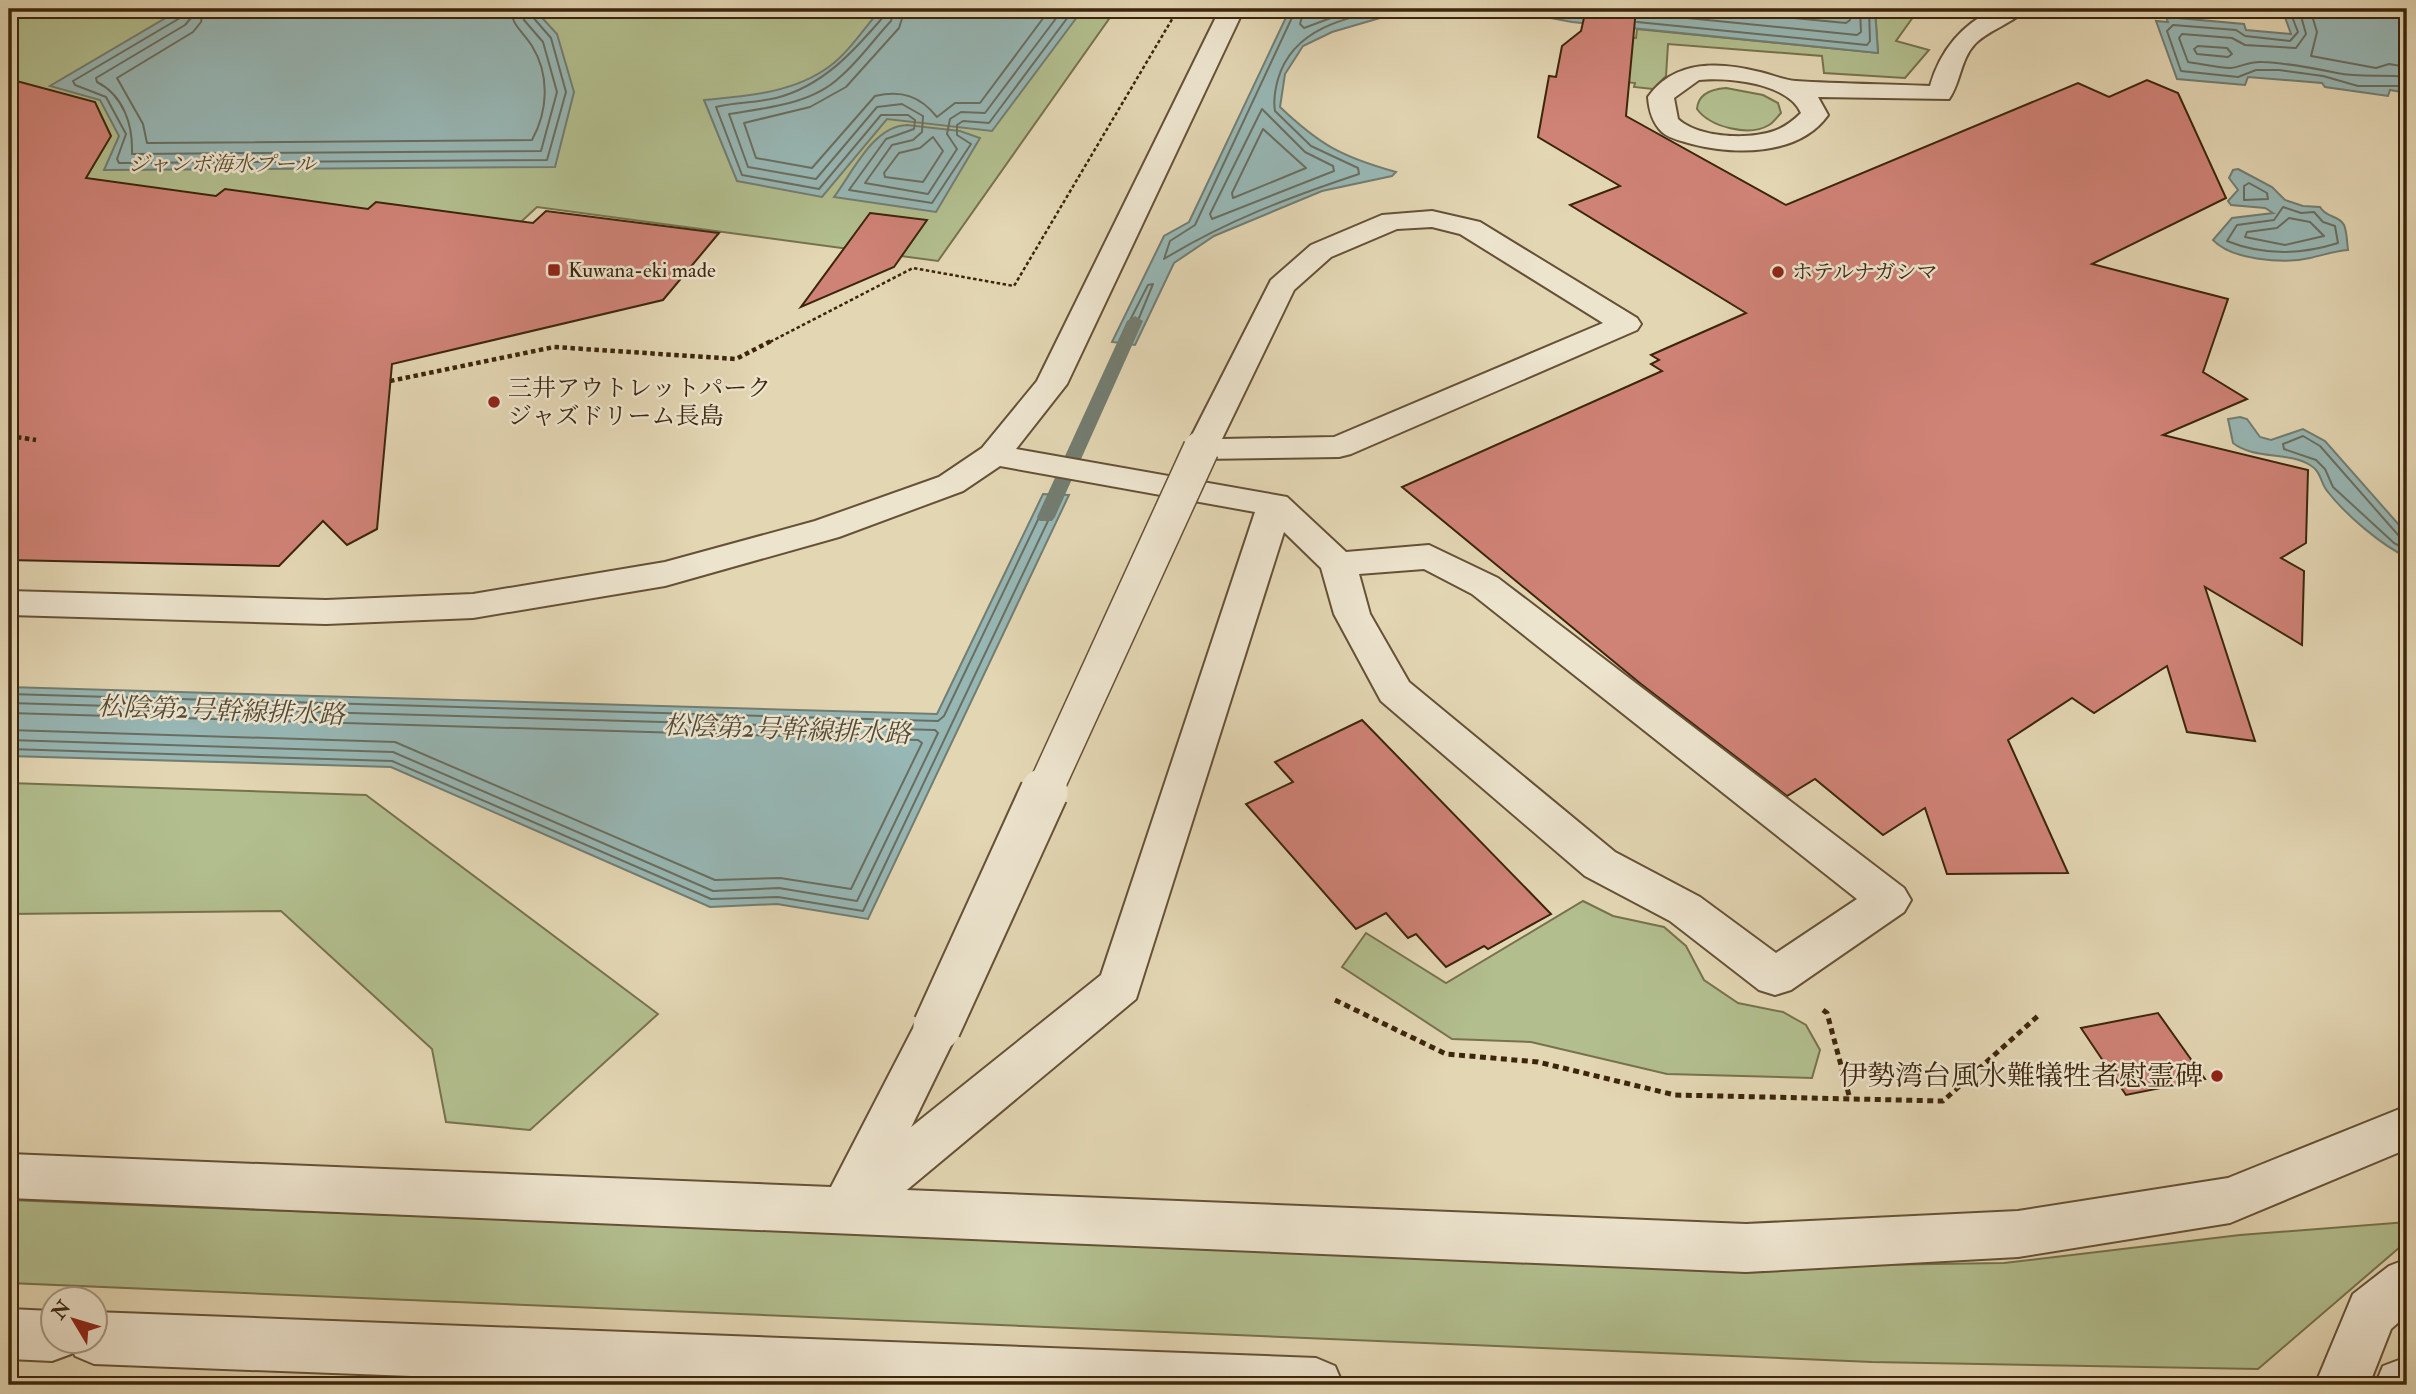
<svg xmlns="http://www.w3.org/2000/svg" width="2416" height="1394" font-family="'IM FELL Double Pica','Noto Serif JP',serif">
<rect width="100%" height="100%" fill="#e3d6b3"/>
<filter id="stains"><feTurbulence type="fractalNoise" baseFrequency=".00286" numOctaves="4"/><feColorMatrix values="0 0 0 0 .2 0 0 0 0 .09 0 0 0 0 .02 0 0 0 .5 -.17"/></filter>
<radialGradient id="worn" r=".72"><stop offset=".6" stop-color="#630" stop-opacity="0"/><stop offset="1" stop-color="#630" stop-opacity=".3"/></radialGradient>
<g fill="#b2be8e" stroke="#77724d" stroke-width="2">
<polygon points="9,9 1116,9 938,261 537,207 426,310 185,316 9,289"/>
<polygon points="1875,9 1924,9 1916,13 1896,41 1929,50 1905,78 1824,73 1822,56 1668,44 1666,76 1653,89 1634,87 1635,83 1598,79 1618,36 1636,38 1637,29 1878,53"/>
<path d="M1726,88l37,7 15,8 3,10c-3,3 -7,9 -12,12 -20,12 -59,2 -72,-16 1,-16 16,-20 29,-21z"/>
<polygon points="9,783 366,795 658,1014 530,1130 446,1122 432,1049 281,911 9,914"/>
<polygon points="1583,901 1613,916 1664,927 1686,946 1704,980 1738,1003 1783,1012 1806,1025 1820,1050 1812,1078 1667,1074 1531,1042 1452,1039 1342,967 1366,933 1446,983"/>
<polygon points="9,1200 1720,1267 2004,1263 2240,1235 2407,1222 2407,1241 2258,1369 1872,1362 9,1283"/>
</g>
<g fill="#97b7b5" stroke="#737d71" stroke-width="2">
<polygon points="181,9 534,9 557,34 574,92 555,167 104,170 119,136 100,100 50,86"/>
<path d="M881,9h202l-91,122 -105,-12 -65,78 -85,-16 -33,-81c43,-4 90,-7 126,-34 19,-14 35,-39 51,-57z"/>
<path d="M1290,9h158l-68,9 -48,14 -29,14 -18,28 -5,33c40,38 62,50 116,65l-4,4 -70,15 -108,45 -40,27 -39,82 -23,-3 52,-106 25,-14z"/>
<polygon points="1503,9 1875,9 1878,53 1572,22"/>
<polygon points="2282,9 2407,9 2407,93 2390,90 2388,96 2325,87 2322,83 2248,77 2245,85 2177,79 2156,21 2168,22 2166,17 2244,24 2246,30 2291,34"/>
<path d="M907,125l53,6 20,7 -44,74 -102,-15c19,-25 39,-71 73,-72z"/>
<path d="M2238,169l34,18 13,13 18,6 17,1c6,11 19,8 24,18 3,6 3,18 4,25 -13,1 -25,5 -38,8 -27,6 -78,2 -97,-18l19,-22 41,-5 -8,-5 -34,-3 -3,-4 10,-11 -9,-12 4,-8z"/>
<path d="M2240,417l7,2 13,18 11,3 32,-11 22,12 82,93v23c-25,-11 -62,-43 -79,-65 -8,-9 -6,-20 -18,-27 -24,-14 -55,-5 -77,-22l-5,-24z"/>
<polygon points="1043,494 1069,495 868,919 777,904 710,907 391,767 9,756 9,687 937,714"/>
</g>
<g fill="none" stroke-linecap="round" stroke-linejoin="round">
<g stroke="#6a6e60" stroke-width="2">
<polyline points="184,9 180,18 73,81 75,85 106,97 126,134 117,159 119,163 547,160 566,92 551,38 531,15 530,9"/>
<path d="M192,9l-1,9 -6,7 -89,53 1,4c27,14 36,43 35,72l409,-3 16,-59 -14,-50 -19,-22 -3,-11"/>
<path d="M203,9l-2,13 -8,10 -76,46 26,46 4,19 385,-3c16,-29 18,-65 0,-94 -8,-13 -20,-21 -22,-37"/>
<path d="M885,9l-1,7c-30,35 -61,70 -108,82 -20,5 -40,4 -60,9l26,68 77,14 62,-74h27l7,5 -1,9 -28,10 -37,51 83,13 39,-59 -14,-9v-10l6,-4 26,2 85,-114"/>
<path d="M894,9l-3,12c-17,18 -32,40 -51,56 -28,27 -74,31 -111,37l19,53 68,12 61,-72 25,-3 21,12 -1,16 -9,8 -21,5 -27,38 63,11 29,-45 -10,-15 3,-15 11,-7 24,1 78,-104"/>
<path d="M905,9l-6,19 -53,59 -36,20 -66,16 12,35 56,10 63,-72c27,-6 45,0 62,21l18,-14h25l70,-94"/>
<path d="M1296,9l-101,216 -25,16 -6,18c62,-38 126,-62 195,-85l-1,-6 -47,-22 -36,-35c-2,-11 0,-21 3,-32 15,-51 68,-62 114,-70"/>
<polyline points="1304,9 1300,24 1304,28 1355,9"/>
<polyline points="1701,9 1846,23 1850,20 1849,9"/>
<polyline points="2289,9 2298,32 2290,41 2245,36 2236,30 2173,25 2167,31 2181,71 2238,77 2256,70 2279,70 2323,76 2358,86 2407,86"/>
<path d="M2299,9l7,25 -10,14 -51,-3 -13,-7 -50,-4 -3,4 9,24c14,2 29,6 43,6 10,-1 19,-7 31,-6 26,1 51,6 75,11 24,5 47,1 70,4"/>
<polyline points="2310,9 2317,32 2311,56 2376,68 2389,64 2407,67"/>
<polyline points="1637,13 1857,35 1861,32 1860,9"/>
<polyline points="1637,22 1867,45 1870,41 1869,9"/>
<polygon points="2198,46 2227,48 2232,54 2228,57 2197,54 2194,49"/>
<polygon points="1262,109 1305,152 1333,166 1334,171 1212,219 1210,214"/>
<polygon points="1263,129 1306,168 1233,198 1232,193"/>
<polygon points="933,137 943,151 923,182 885,177 884,173 899,153 920,148"/>
<polygon points="2249,183 2267,193 2268,199 2244,200 2244,186"/>
<path d="M2283,207l18,6 13,-1 9,10 12,4 3,17c-38,12 -74,13 -111,-2l10,-16 37,-5z"/>
<polygon points="2289,218 2310,222 2324,236 2285,245 2245,237 2247,232 2277,228"/>
<polygon points="1153,284 1132,335 1126,337 1124,332 1148,285"/>
<polyline points="2407,538 2399,536 2320,446 2303,436 2283,444 2284,449 2316,460 2325,469 2333,487 2394,543 2407,550"/>
<polyline points="9,694 938,721 944,716 1046,503 1053,501 1056,504 863,911 778,897 711,899 392,761 9,749"/>
<polyline points="9,703 935,730 938,733 857,901 779,888 713,891 393,752 9,740"/>
<polyline points="9,713 918,740 922,743 851,889 780,878 715,880 395,742 9,730"/>
</g>
<polygon fill="#737d71" fill-rule="evenodd" points="1135,316 1143,321 1055,517 1052,521 1040,521 1037,517 1127,321"/>
</g>
<g fill="#cf8276" stroke="#3c250c" stroke-width="2">
<polygon points="1586,9 1636,9 1626,116 1786,205 2078,83 2109,97 2147,80 2178,93 2226,198 2092,264 2228,299 2203,372 2247,399 2163,435 2308,470 2306,543 2281,558 2304,571 2302,645 2205,587 2255,741 2187,732 2167,666 2094,713 2072,698 2008,740 2068,873 1947,874 1925,808 1883,835 1815,779 1787,796 1641,684 1402,487 1662,371 1651,364 1659,360 1651,355 1746,313 1570,205 1620,186 1538,137 1549,76 1556,77 1562,46 1581,31"/>
<polygon points="9,79 95,102 111,136 86,178 216,196 225,189 368,209 376,202 533,223 546,211 719,233 663,300 392,364 377,529 347,545 323,521 279,566 9,560"/>
<polygon points="870,213 927,220 894,267 801,307"/>
<polygon points="1362,720 1551,914 1488,949 1484,946 1446,967 1416,934 1408,938 1386,913 1356,929 1246,804 1293,782 1275,762"/>
<polygon points="2158,1013 2205,1079 2126,1095 2081,1028"/>
</g>
<g fill="none" stroke-linecap="round" stroke-linejoin="round">
<g stroke="#665136" stroke-width="4">
<g id="service">
<path d="M1220,9h24l-177,375 -51,65 271,48 59,55 83,-7 69,33 406,310 7,12 -7,12 -113,78 -16,5 -16,-5 -89,-69 -85,-45 -204,-175 -47,-87 -13,-46 -37,-36 -148,467 -270,225 -18,7 -18,-7 -7,-16 7,-16 271,-217 154,-463 -255,-46 -37,25 -124,46 -174,49 -192,32 -147,6 -317,-9v-24l317,9 147,-6 192,-32 150,-41 124,-44 43,-29 55,-67zM1424,569l48,25 385,305 -81,54 -76,-56 -85,-45 -206,-170 -39,-68 -11,-40z"/>
<path d="M1995,9h30c-9,13 -37,21 -50,35 -15,16 -14,38 -26,55l-131,-2 10,18c-29,41 -93,40 -136,29 -10,-3 -22,-5 -30,-12 -10,-10 -13,-22 -14,-35 27,-38 72,-35 112,-25 12,3 24,8 36,9 45,3 89,3 134,5 10,-35 32,-62 65,-77zM1699,80c29,-3 89,3 102,33 -8,8 -16,14 -27,18 -26,9 -75,7 -96,-12l-4,-21z"/>
<path d="M1432,211l48,11 157,96 4,6 -4,6 -286,124 -12,3 -138,2 -12,-3 -4,-7 86,-169 40,-35 71,-30zM1432,227l28,7 143,89 -269,114 -112,2 72,-149 37,-33 66,-28z"/>
<polygon points="2407,1259 2407,1315 2391,1329 2369,1385 2315,1385 2353,1294 2389,1266"/>
<polygon points="9,1309 52,1311 52,1342 94,1342 94,1312 1316,1358 1335,1366 1343,1385 647,1385 94,1364 75,1356 73,1349 71,1354 52,1361 9,1359"/>
<polygon points="2407,1357 2407,1385 2375,1385 2383,1366"/>
</g>
</g>
<g stroke="#665136" stroke-width="4">
<polygon id="tertiary" points="937,1008 953,1013 960,1027 881,1189 1746,1224 2018,1211 2228,1178 2407,1106 2407,1149 2230,1223 2018,1257 1746,1272 9,1198 9,1154 831,1187 921,1013"/>
</g>
<polyline stroke="#3c250c" stroke-width="2.5" stroke-dasharray="3.5 2.5" stroke-linecap="butt" points="770,342 913,268 1014,286 1174,16"/>
<g stroke="#3c250c" stroke-width="4.5" stroke-dasharray="4.5 3.5" stroke-linecap="butt">
<polyline points="390,381 554,347 736,359 773,340"/>
<polyline points="9,436 36,440"/>
</g>
<g stroke="#3c250c" stroke-width="5" stroke-dasharray="6 4.5" stroke-linecap="butt">
<polyline points="1335,1000 1446,1054 1538,1062 1675,1095 1943,1101 2039,1015"/>
<polyline points="1823,1010 1827,1013 1850,1099"/>
</g>
<use href="#service" fill="#ede4ce" fill-rule="evenodd"/>
<use href="#tertiary" fill="#ede4ce" fill-rule="evenodd"/>
<g stroke="#665136" stroke-width="38" stroke-linecap="butt">
<polyline id="tertiary-bridge-far1" points="1043,794 1201,449"/>
</g>
<g stroke="#665136" stroke-width="51" stroke-linecap="butt">
<polyline id="tertiary-bridge" points="937,1027 1044,792"/>
</g>
<use href="#tertiary-bridge-far1" stroke="#ede4ce" stroke-width="35"/>
<use href="#tertiary-bridge" stroke="#ede4ce" stroke-width="47"/>
</g>
<g fill="#8f2418" stroke="#ede4ce" stroke-width="2.5">
<rect x="547" y="263" width="14" height="14" rx="3.5"/>
<circle cx="1778" cy="272" r="7"/>
<circle cx="494" cy="402" r="7"/>
<circle cx="2217" cy="1076" r="7"/>
</g>
<g text-anchor="middle" dominant-baseline="central" stroke-width="5" stroke-linejoin="round" paint-order="stroke">
<g font-size="21" font-style="italic" fill="#5a4b2c" stroke="#ede4ce">
<text x="222" y="164">ジャンボ海水プール</text>
</g>
<g font-size="21" fill="#3c250c" stroke="#ede4ce" text-anchor="start">
<text x="568" y="270">Kuwana-eki made</text>
<text x="1792" y="272">ホテルナガシマ</text>
</g>
<g font-size="24" fill="#3c250c" stroke="#ede4ce" text-anchor="start">
<text x="508" y="388">三井アウトレットパーク<tspan x="508" dy="28">ジャズドリーム長島</tspan></text>
</g>
<g font-size="26" font-style="italic" fill="#534a36" stroke="#ede4ce">
<text transform="translate(221 711) rotate(2)">松陰第2号幹線排水路</text>
<text transform="translate(787 730) rotate(2)">松陰第2号幹線排水路</text>
</g>
<g font-size="28" fill="#3c250c" stroke="#ede4ce" text-anchor="end">
<text x="2203" y="1076">伊勢湾台風水難犠牲者慰霊碑</text>
</g>
</g>
<rect width="2416" height="1394" fill="none" stroke="#e3d6b3" stroke-width="35"/>
<rect x="10" y="10" width="2395" height="1373" fill="none" stroke="#3c250c" stroke-width="3.5"/>
<rect x="18" y="18" width="2381" height="1359" fill="none" stroke="#3c250c" stroke-width="2"/>
<g transform="translate(74 1320) rotate(308)"><circle r="33" fill="#ede4ce" stroke="#a69880" stroke-width="2"/>
<path d="M0-5L12 26L0 18L-12 26Z" fill="#8f2418"/>
<text y="-10" font-size="19" font-weight="bold" text-anchor="middle" fill="#3c250c">N</text>
</g>
<rect width="100%" height="100%" filter="url(#stains)"/>
<rect width="100%" height="100%" fill="url(#worn)"/>
</svg>
